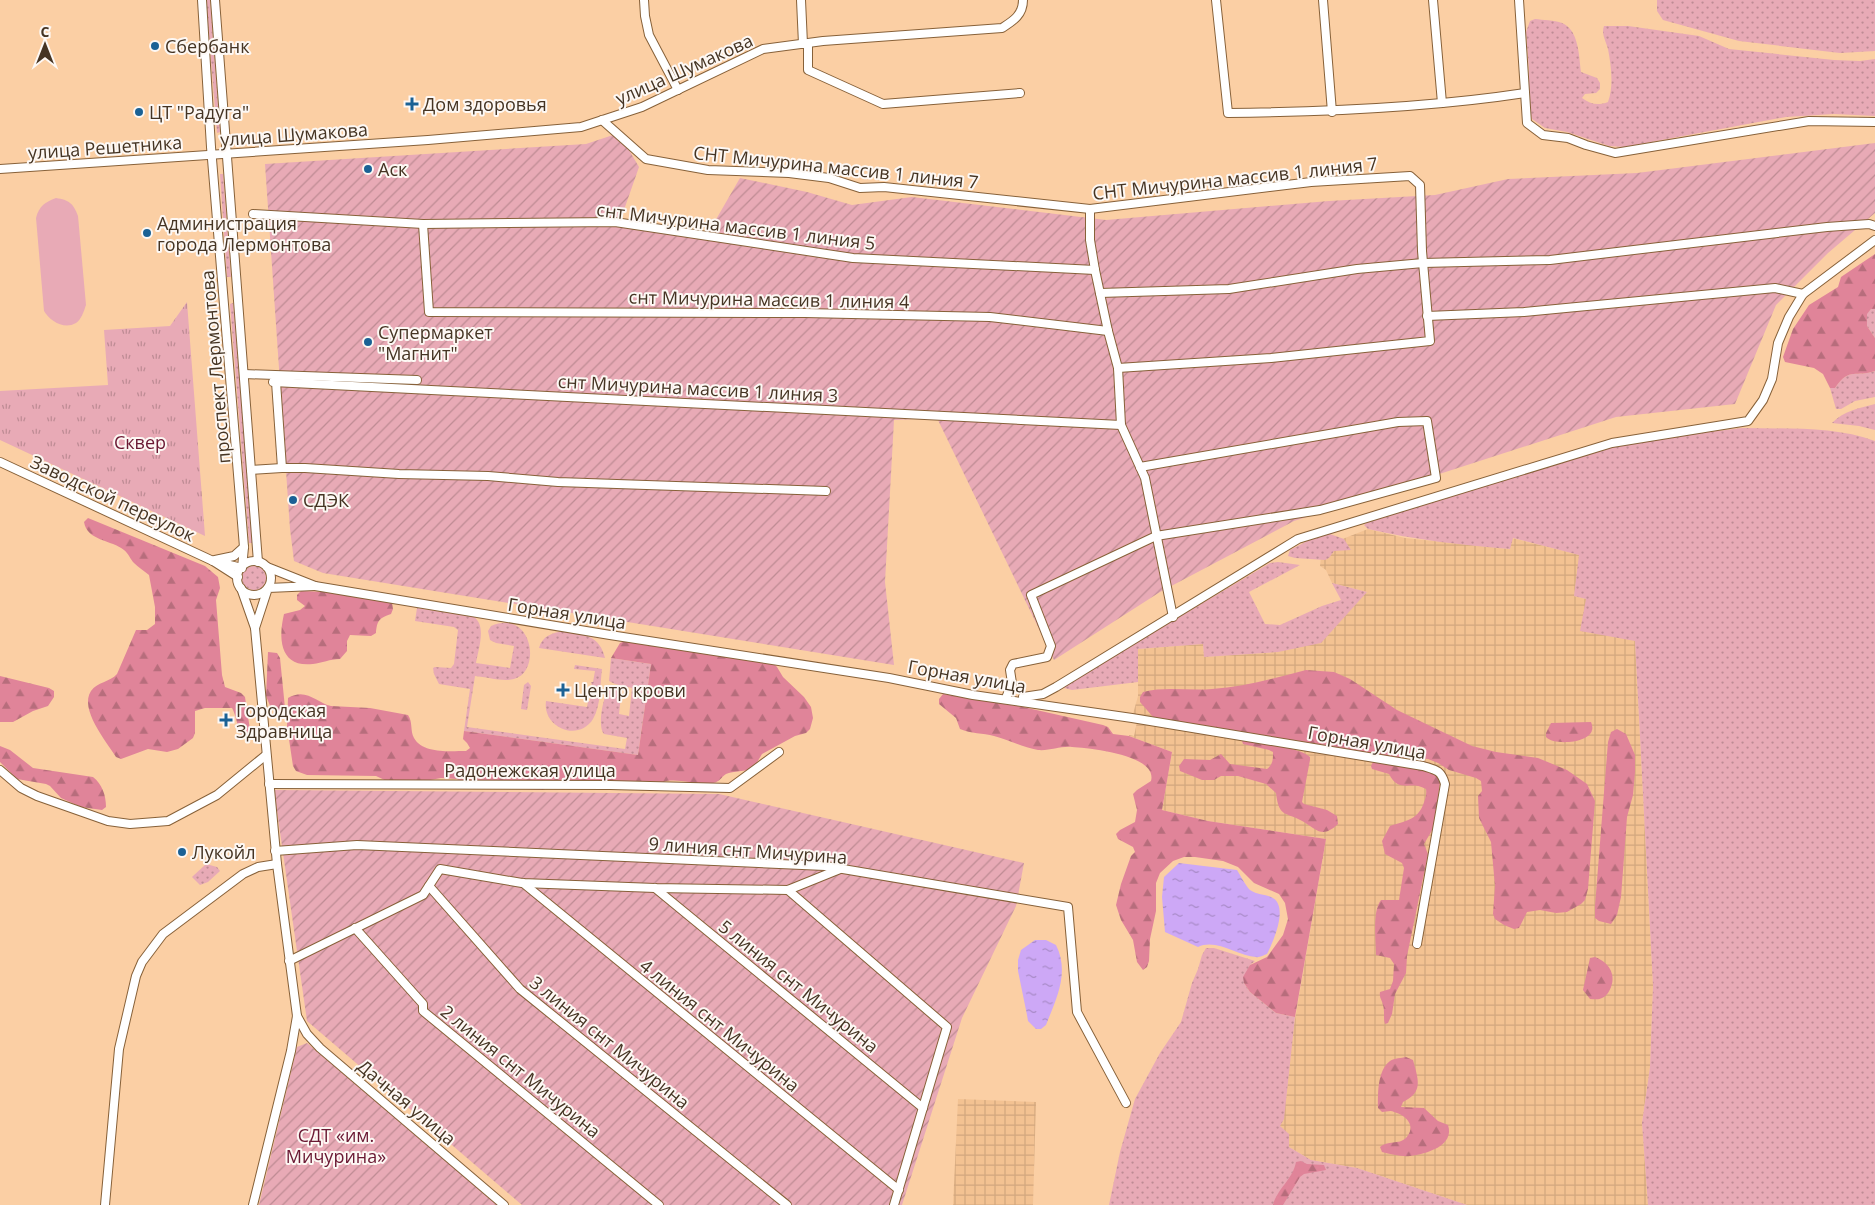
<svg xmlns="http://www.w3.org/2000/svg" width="1875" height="1205" font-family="'Open Sans',sans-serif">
<defs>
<pattern id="industrial-grid" width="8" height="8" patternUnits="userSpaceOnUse" patternTransform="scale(1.25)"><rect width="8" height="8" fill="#f3c292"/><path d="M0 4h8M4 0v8" fill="none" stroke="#d2a77e"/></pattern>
<pattern id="grass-dots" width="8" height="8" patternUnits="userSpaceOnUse" patternTransform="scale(1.25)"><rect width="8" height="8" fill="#e8aab6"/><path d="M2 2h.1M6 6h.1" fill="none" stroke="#be8b94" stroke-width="1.8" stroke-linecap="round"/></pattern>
<pattern id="forest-firs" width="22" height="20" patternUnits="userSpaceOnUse" patternTransform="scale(1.25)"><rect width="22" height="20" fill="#e08499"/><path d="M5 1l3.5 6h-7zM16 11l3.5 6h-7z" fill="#b76d7c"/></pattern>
<pattern id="park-tufts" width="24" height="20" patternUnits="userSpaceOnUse" patternTransform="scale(1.25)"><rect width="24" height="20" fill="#e8aab6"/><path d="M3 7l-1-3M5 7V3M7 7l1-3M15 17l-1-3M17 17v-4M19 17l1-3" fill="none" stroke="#be8b94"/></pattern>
<pattern id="garden-furrows" width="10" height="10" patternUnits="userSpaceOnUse" patternTransform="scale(1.25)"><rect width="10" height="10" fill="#e8aab6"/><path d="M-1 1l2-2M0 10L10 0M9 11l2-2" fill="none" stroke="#be8b94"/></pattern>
<pattern id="water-ripples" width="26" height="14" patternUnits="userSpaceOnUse" patternTransform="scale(1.25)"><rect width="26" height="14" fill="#cda8f6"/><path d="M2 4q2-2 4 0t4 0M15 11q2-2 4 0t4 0" fill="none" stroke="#a88ac7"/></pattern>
</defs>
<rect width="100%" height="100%" fill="#fbcfa4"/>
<g fill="url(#industrial-grid)">
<polygon points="1368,529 1405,538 1509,549 1512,538 1580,555 1574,596 1586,599 1635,641 1653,986 1650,1067 1642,1123 1648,1205 1467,1205 1357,1168 1311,1160 1289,1147 1280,1126 1286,1098 1293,1031 1326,839 1208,821 1162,810 1172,752 1129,736 1129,735 1134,736 1137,722 1131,721 1138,696 1138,649 1203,644 1204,657 1278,652 1367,592 1332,583 1326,570 1320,566 1322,547"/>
<polygon points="958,1099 1036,1102 1033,1205 953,1205"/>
</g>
<g fill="url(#grass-dots)">
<polygon points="206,0 210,0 220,132 217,133"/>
<polygon points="1657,0 1875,0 1875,51 1840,53 1739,41 1663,20 1657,11"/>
<path d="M1535,19c8,1 19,1 27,4 17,7 17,33 19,49l16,6 3,5v6l-4,4 -11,1 -3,4c8,6 16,8 26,4 6,-16 3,-37 0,-53 -2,-8 -7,-15 -4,-23h24l71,10 30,13 105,11 26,1 15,-2v57l-41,-2 -48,3 -162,30 -15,-1 -42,-14 -22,-4 -13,-9 -5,-21 2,-28 -3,-38 4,-11z"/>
<polygon points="220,174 223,174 231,277 227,277"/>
<polygon points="233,303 253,543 249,543 230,304"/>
<polygon points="1871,309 1875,309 1875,338 1867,326 1867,313"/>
<path d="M1875,371v26l-20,4 -14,8h-5l-6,-21h5c15,-22 21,-10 40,-17z"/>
<path d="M1875,404v26l-16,-4 -27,-3c11,-12 28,-15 43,-19z"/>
<path d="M1742,428c44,1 92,-2 133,13v764h-227l-6,-82 8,-56 3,-81 -18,-345 -55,-10 6,-32 -12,-3 5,-41 -66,-17 -3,11c-48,-4 -95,-9 -142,-20l-4,-4 4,-3 245,-75 80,-13z"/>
<polygon points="1330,534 1344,539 1351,550 1334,551 1329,558 1325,560 1295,558 1288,556 1290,550 1319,535"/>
<polygon points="1278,562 1300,565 1249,592 1265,624 1280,625 1322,606 1341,600 1332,583 1367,592 1321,643 1278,652 1204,657 1203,644 1138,649 1138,682 1072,690 1064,688 1065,685 1270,563"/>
<circle cx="254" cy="578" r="12"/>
<path d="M417,608l57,9c13,9 4,33 2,46l34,5 4,-22 -18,-3 -6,-3 -2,-9 3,-5c42,-18 51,46 23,53 -11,3 -27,-2 -39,-3l-8,51 158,22 2,-11 -23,-4c-7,-7 -1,-41 7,-47l6,1 4,8 -2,18 10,2 3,-28 -17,-4 -6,-3 2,-23 40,6 -13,91 -174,-24 6,-42 -31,-5 -5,-10 -1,-6 2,-1 16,1 3,-4 4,-34 -4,-3 -39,-6z"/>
<path d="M565,631c19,3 35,5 40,27l-66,-10c3,-12 14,-16 26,-17z"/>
<path d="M575,665l27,4c-2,15 -1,37 -9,50 -15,24 -51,8 -47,-18l41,6 1,-6h2v-12h3l-2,-7h2l2,-11 -21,-2z"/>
<polygon points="528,682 531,686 527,710 521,709 524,685"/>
<polygon points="206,864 217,867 220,871 208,882 200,885 192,877"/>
<polygon points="1206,948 1214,948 1255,961 1250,965 1244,983 1250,992 1276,1013 1295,1017 1284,1119 1280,1126 1289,1134 1289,1147 1311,1160 1357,1168 1467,1205 1109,1205 1120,1152 1135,1099 1160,1053 1181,1022 1192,983 1198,969 1202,955"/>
</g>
<g fill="url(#forest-firs)">
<path d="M1875,254v55h-4l-4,5v12l8,12v33c-19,7 -25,-5 -40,17h-5l-7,-14 -9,-6 -29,-6 -2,-5 10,-28 16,-24 29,-18 3,-10z"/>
<path d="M88,518l117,48 13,11 2,11 -4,12 6,75 3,12 16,6 4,4 6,39 -3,5c-11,-6 -10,-22 -16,-33h-27l-10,3v22l-2,5 -15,11 -11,3 -19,-3 -27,10 -5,-2c-10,-16 -37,-48 -25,-66 6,-9 19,-9 26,-17l19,-44h11l8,-6v-17l-6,-32c-5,-4 -11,-8 -15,-12 -4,-4 -5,-9 -10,-13 -12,-10 -37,-9 -40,-28z"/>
<path d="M301,591l28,1 63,11 1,6 -2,5c-12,4 -14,7 -15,19l-5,3 -21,-1 -3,6v10l-7,8c-10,0 -18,4 -27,5 -33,4 -35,-25 -29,-50l16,-4 5,-4 -8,-6v-5z"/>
<path d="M625,641l148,22 4,4 6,10 21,20 7,10 2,11 -3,11 -4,4 -11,3 -33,18 -9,15c-7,2 -20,2 -27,5 -5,3 -6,8 -13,9 -16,3 -36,-6 -50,-1l-80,-2 -23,3 -17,7 -71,-4 -6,-1 -9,-6 -16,-1 -16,3 -7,8 -16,-1 -26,-12 -69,-1 -11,-4 -3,-5 -6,-40 1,-28c18,-11 29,5 43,8l39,2 38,7c5,7 2,16 6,23 9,16 36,13 52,13l4,-3 -3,-5 -4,-4 1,-8 174,24 13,-91 -40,-6 9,-15z"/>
<polygon points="268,652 277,653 280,658 285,708 282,712 271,708 266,696"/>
<path d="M1306,670l28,2 16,7 47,31 75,36 24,6 42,6 29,12 20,14 8,17 -7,88 -3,11 -4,4 -14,8 -11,1 -16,-3 -13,2 -8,16 -5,1 -10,-4 -9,-6 -2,-5 2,-28 -4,-44 -12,-24 -1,-22 4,-5 -1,-10 -5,-3 -27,-8 -11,-7 -10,-4 -31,-2 -244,-40 -13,-15v-5l3,-5c23,-6 45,-1 69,-3 32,-2 63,-11 94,-19z"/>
<polygon points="0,676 49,688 54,691 54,697 48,706 33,711 13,722 0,722"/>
<path d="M943,694l80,13 80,18 5,2 5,7 16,2 43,16 -10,58 46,11 118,18 -31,178 -19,-4 -26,-21 -6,-9 -1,-6 7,-12 17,-8 16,-22 5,-16 -3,-16 -6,-9 -25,-11 -16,-16 -15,-6 -28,-4h-11l-11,4 -13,12 -4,10v28l-6,28 -1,22 -2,6 -4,3 -6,-8 -4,-22 -12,-20 -5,-15 5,-21 10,-28 4,-4 -2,-5 -15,-8 -2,-5 4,-4 15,-8 2,-12 -4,-16 4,-4 14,-9c7,-26 -61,-33 -79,-34 -12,-1 -22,4 -34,3 -15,-3 -30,-10 -44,-14 -11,-3 -23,-2 -34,-7l-4,-11 -17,-14v-5z"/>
<path d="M1591,722c1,2 2,7 1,8 -2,13 -38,16 -46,7v-4l5,-10z"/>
<polygon points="1617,729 1626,734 1635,755 1635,772 1633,795 1627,817 1621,897 1617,915 1611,924 1599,921 1595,918 1595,906 1608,742 1611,732"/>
<path d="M1244,740c16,3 55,7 66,17v3l-8,42 2,2 23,6 10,6 1,8c-15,14 -20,7 -34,-2 -18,-11 -25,-3 -28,-29l-10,-9 -28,-8h-17l-7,4h-12l-22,-9 -1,-5 5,-7 26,1 11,-6 9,10 37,5c6,-5 6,-9 6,-17l-4,-2 -26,-6 -1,-3z"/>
<path d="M0,746l10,4 23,18 60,9c9,7 13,18 13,30l-4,3 -21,-3 -20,-9 -11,-12 -4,-2 -29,-5 -17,-17z"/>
<path d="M1379,760l47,9 10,6 4,7 -6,45 -10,17 4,10 -21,102 -1,17 -11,21 -3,20 -4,9 -3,1c-2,-6 0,-12 -2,-19 -1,-5 -4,-7 -3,-13l10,-3 3,-8 1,-17 -4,-6 -14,-3c0,-14 -4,-44 5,-55h18l5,-32 -2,-5 -17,-9 -3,-13 8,-15c15,-5 27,-6 33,-21 2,-6 4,-10 3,-16 -16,-9 -27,5 -37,-15l-17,-5 -1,-3 2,-4z"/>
<path d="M1595,957c16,6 23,21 13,36 -2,2 -3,4 -6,5 -3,2 -8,1 -12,1l-7,-9 7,-32z"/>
<path d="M1406,1057l7,3c5,19 11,32 -10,42l-2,5 23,1 14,13 10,4c7,21 -22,29 -38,31 -9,1 -19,-2 -28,-4l-2,-5c7,-7 19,-2 26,-9 11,-12 0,-23 -12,-26 -3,-2 -8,0 -12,0l-4,-4c0,-14 -1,-37 12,-47 4,-3 12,-3 16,-4z"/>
<path d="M1301,1161l6,3 17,1 2,5 -22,4 -4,3 -17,28h-10c4,-16 20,-26 23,-43z"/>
</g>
<polygon fill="url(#park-tufts)" points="187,302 205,536 0,440 0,391 108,385 104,330 170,326"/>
<g fill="url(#garden-furrows)">
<polygon points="619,133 639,167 618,227 707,235 740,178 807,192 852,205 912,197 1106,220 1329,201 1435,195 1508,179 1637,173 1875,143 1875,213 1828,253 1776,305 1735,404 1616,417 1294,521 1160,592 1054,660 937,418 894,420 885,582 894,665 323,573 294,561 290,529 265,164 586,144"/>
<polygon points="274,790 719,794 1024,863 1016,906 962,1018 902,1205 522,1205 307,1021"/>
<polygon points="307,1043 498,1205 259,1205 297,1047"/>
</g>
<path fill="#e8aab6" d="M56,198c13,2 17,5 22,18l8,89c-2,6 -5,15 -10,18 -12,7 -26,-2 -32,-12l-8,-93c3,-12 9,-16 20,-20z"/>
<g fill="url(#water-ripples)">
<path d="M1179,863l58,7c4,6 8,15 13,20 7,5 14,4 21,7 19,8 2,45 -4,57 -3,1 -8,4 -11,3 -18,-1 -40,-19 -58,-10l-33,-15 -3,-35 2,-20z"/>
<path d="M1035,940h11l10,5c14,28 0,54 -10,80l-5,4h-5l-8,-8 -1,-6 -9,-44v-11l3,-10z"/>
</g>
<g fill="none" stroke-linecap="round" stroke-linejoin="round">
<g stroke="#876139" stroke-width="10">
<g id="minor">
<polyline points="202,0 211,147 244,547 242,568 213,561"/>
<polyline points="215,0 258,562"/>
<polyline points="644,0 645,16 649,35 678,90"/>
<polyline points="801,0 803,44"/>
<path d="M1216,0l12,113c99,-1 199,-5 297,-20"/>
<polyline points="1323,0 1332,112"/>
<polyline points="1433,0 1442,103"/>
<polyline points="1519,0 1527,123 1543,135 1568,138 1586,145 1615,153 1809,121 1875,122"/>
<polyline points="808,44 808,70 883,104 1020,93"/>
<polyline points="602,120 646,159 708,170 789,173 829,178 860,188 884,187 1090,209 1311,182 1410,176 1420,185 1422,251 1430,341 1271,358 1118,368"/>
<path d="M0,169l428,-29 153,-13 61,-20 121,-58 60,-8 179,-13c11,-7 21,-13 21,-28"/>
<polyline points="1090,209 1090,240 1095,270 1108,331 1118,368 1121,425 1145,478 1173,617"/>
<polyline points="253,214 423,224 615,222 853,258 1095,270"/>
<polyline points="423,224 429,312 805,313 990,317 1108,331"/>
<polyline points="1100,293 1229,289 1357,269 1423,263 1550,260 1827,227 1869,224 1875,226"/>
<polyline points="1427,316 1524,312 1775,288 1803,294"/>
<polyline points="244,374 417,380"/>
<polyline points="273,382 1121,425"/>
<polyline points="276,382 282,468"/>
<polyline points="0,462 213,561 238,577"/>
<polyline points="251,470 282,468 305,468 399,474 488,476 558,482 826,491"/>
<polyline points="215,560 234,556 244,547"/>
<circle cx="254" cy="578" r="17"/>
<path d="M315,586l295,49 279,43 84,17 159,23 291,48c13,4 18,4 22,18l-28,160"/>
<polyline points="241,588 255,628 268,588 315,586 267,567"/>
<polyline points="1023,697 1043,694 1056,687 1298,539 1612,443 1748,421 1763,400 1772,379 1778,343 1789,317 1803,294 1875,240"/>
<polyline points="1006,698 1012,683 1010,670 1013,664 1047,657 1051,646 1031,595 1156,536 1320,510 1436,478 1427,421 1398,422 1140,467"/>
<polyline points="0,770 21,788 37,796 108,821 130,824 168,821 217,795 266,755"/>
<polyline points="269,784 610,785 730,788 779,752"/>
<polyline points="275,851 357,845 825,866 1068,907 1077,1012 1126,1103"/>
<polyline points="523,883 899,1190"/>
<polyline points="429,886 520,989 787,1205"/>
<polyline points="655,888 923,1108"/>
<polyline points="788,890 947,1027 894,1205"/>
<polyline points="355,928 423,1004 423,1011 659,1205"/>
<polyline points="289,961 423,895 440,869 522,883 655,888 788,890 840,869"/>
<polyline points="297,1016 307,1034 320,1048 504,1205"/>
<polyline points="105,1205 119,1049 136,976 142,962 163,934 243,874 258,867 277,864"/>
<polyline points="253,1205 291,1051 297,1016 277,864 255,628"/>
</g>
</g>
<use href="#minor" stroke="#fff" stroke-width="8"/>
</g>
<g fill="#1a6195" stroke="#fdf8f4" stroke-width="2">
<circle cx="155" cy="46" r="5"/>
<path d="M409.5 96.5h5v5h5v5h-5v5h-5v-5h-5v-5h5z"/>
<circle cx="139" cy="112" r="5"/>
<circle cx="368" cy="169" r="5"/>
<circle cx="147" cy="233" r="5"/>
<circle cx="368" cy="342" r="5"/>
<circle cx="293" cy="500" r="5"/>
<path d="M560.5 682.5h5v5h5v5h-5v5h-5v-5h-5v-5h5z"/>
<path d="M223.5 712.5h5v5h5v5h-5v5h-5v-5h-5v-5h5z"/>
<circle cx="182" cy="852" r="5"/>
</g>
<g text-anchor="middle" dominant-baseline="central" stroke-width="4" stroke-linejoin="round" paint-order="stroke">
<g font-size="18" fill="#453423" stroke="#fdf8f4" text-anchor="start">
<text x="165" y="46">Сбербанк</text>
<text x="423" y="104">Дом здоровья</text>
<text x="149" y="112">ЦТ "Радуга"</text>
<text x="378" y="169">Аск</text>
<text x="157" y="223">Администрация<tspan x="157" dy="21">города Лермонтова</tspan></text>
<text x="378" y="332">Супермаркет<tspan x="378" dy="21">"Магнит"</tspan></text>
<text x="303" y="500">СДЭК</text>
<text x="574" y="690">Центр крови</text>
<text x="236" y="710">Городская<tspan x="236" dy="21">Здравница</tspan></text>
<text x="192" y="852">Лукойл</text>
</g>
<g font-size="18" fill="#453423" stroke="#fdf8f4">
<text transform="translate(684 69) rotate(-24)">улица Шумакова</text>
<text transform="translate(294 134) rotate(-4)">улица Шумакова</text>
<text transform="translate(105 147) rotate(-4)">улица Решетника</text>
<text transform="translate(836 167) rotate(6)">СНТ Мичурина массив 1 линия 7</text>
<text transform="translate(1235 178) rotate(-6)">СНТ Мичурина массив 1 линия 7</text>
<text transform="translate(736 226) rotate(7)">снт Мичурина массив 1 линия 5</text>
<text transform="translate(769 299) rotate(1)">снт Мичурина массив 1 линия 4</text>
<text transform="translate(215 367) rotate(-95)">проспект Лермонтова</text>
<text transform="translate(698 388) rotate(3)">снт Мичурина массив 1 линия 3</text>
<text transform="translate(113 498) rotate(25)">Заводской переулок</text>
<text transform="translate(567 613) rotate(9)">Горная улица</text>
<text transform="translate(967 676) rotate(10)">Горная улица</text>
<text transform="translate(1367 742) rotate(10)">Горная улица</text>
<text x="530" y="770">Радонежская улица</text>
<text transform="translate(748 850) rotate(4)">9 линия снт Мичурина</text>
<text transform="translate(799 986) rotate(39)">5 линия снт Мичурина</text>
<text transform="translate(720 1025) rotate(39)">4 линия снт Мичурина</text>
<text transform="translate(610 1042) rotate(39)">3 линия снт Мичурина</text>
<text transform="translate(521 1071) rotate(39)">2 линия снт Мичурина</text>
<text transform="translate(407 1102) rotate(40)">Дачная улица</text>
</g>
<g font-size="18" fill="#6a1833" stroke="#fdf8f4">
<text x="140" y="442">Сквер</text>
<text x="336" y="1135">СДТ «им.<tspan x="336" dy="21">Мичурина»</tspan></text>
</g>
</g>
<g transform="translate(45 45)" stroke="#fdf8f4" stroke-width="4" paint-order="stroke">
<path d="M0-4L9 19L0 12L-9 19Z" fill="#453423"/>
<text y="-8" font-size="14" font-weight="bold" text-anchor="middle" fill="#453423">С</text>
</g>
</svg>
